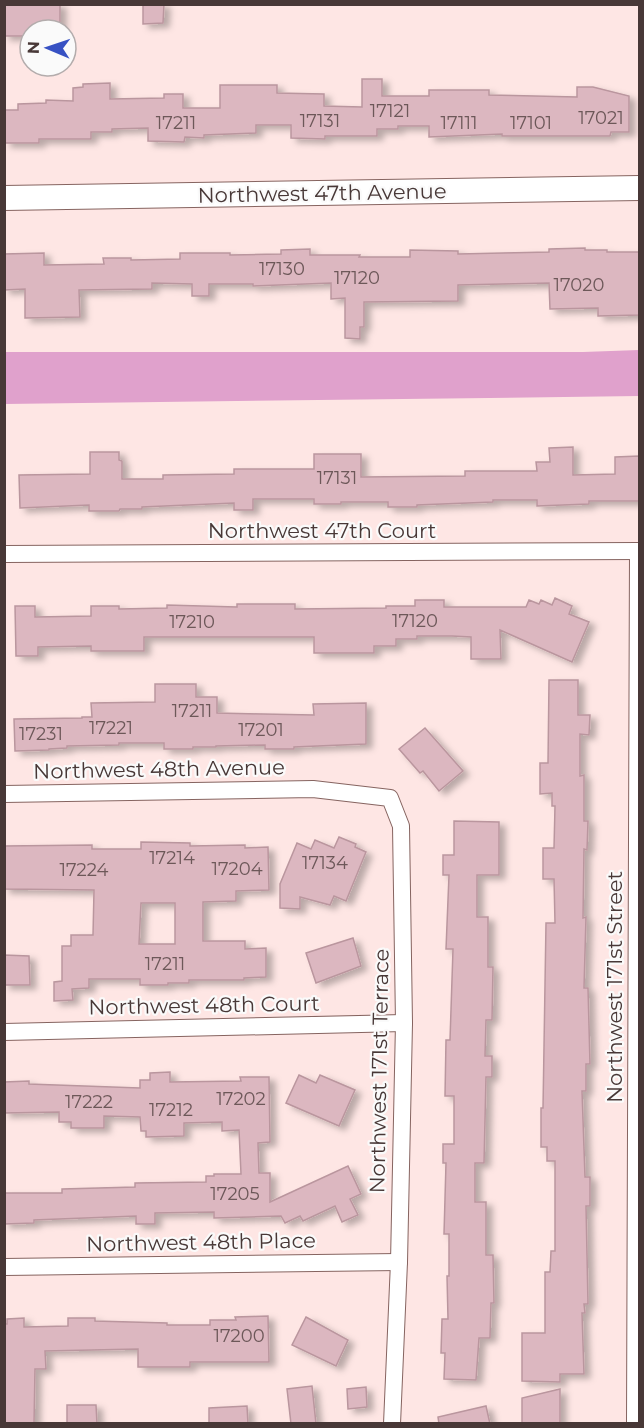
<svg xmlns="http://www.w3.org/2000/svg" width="644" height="1428" font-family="Montserrat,sans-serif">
<defs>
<filter id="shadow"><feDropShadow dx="6" dy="4" stdDeviation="3" flood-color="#0004"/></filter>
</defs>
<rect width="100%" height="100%" fill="#fee6e4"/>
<polygon fill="#e0a1cc" points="639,350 639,396 5,404 5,352 583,352"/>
<g fill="#dcb7c0" stroke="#ba969e" stroke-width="1.5" fill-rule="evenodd" filter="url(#shadow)">
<polygon points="4,4 60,4 60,30 30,30 30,36 4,36"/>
<polygon points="143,4 164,4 163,23 143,24"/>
<polygon points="362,79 382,79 382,96 429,96 429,90 489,90 489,95 577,97 577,87 593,87 629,96 629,132 611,132 610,136 502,136 502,134 429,137 429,126 398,126 398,129 377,129 377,136 325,136 325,139 291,138 291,125 256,125 256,133 204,135 204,138 185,137 184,142 148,141 148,128 112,129 112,132 91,132 91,139 39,139 39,143 5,143 5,110 18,110 18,104 46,103 46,100 73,101 73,88 83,87 83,84 110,83 110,99 164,98 164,94 183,94 183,108 220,108 220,85 277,85 277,93 324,94 324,106 362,107"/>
<polygon points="585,248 585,250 607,250 607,252 639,252 639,315 598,316 598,308 550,309 549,283 458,285 458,301 364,302 364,327 360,327 360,339 345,338 345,298 331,299 331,283 253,286 253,284 209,284 209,296 192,296 192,284 152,283 152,289 79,290 80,317 25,318 25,289 4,290 4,254 44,253 44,265 104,264 103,258 131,258 131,260 180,259 180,253 230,253 230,255 281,254 281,250 310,249 310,255 360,255 359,257 410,257 410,250 458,251 458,254 549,252 549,249"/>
<polygon points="573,447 573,475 615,474 615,457 639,456 639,501 589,501 589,504 537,506 537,500 493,500 493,502 417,505 417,507 388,507 388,502 341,502 341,504 314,504 314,499 253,499 253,510 234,510 234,503 142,507 142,509 120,509 119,511 89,511 89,505 20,508 19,475 90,474 90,452 119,452 119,460 122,461 122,479 163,479 163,475 234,474 234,469 314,469 314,454 361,454 361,477 465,476 465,471 537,471 536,462 550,462 549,448"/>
<polygon points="555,598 572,606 569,614 589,622 572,662 500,630 501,659 471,659 471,637 452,636 417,636 417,639 396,639 396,646 374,646 374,653 314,653 314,637 144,637 144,651 91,651 91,646 38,647 38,656 16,656 15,606 35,606 35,617 91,616 91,606 119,606 119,609 167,608 167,605 237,607 237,604 295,604 295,609 386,608 386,606 415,606 415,600 444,600 444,607 526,607 529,600 539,604 541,600 552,605"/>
<polygon points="549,680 578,680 578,715 590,715 589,735 580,734 580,776 584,775 584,821 588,821 587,850 584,849 583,918 586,917 584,988 588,988 590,1064 586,1064 586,1091 582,1091 585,1177 590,1177 590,1206 586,1206 588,1304 584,1304 585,1313 582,1313 584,1374 560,1374 560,1382 522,1381 522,1333 545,1333 545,1272 550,1272 551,1251 555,1251 555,1161 547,1161 547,1147 541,1147 541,1108 543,1108 546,923 555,923 554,879 543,879 543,848 554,848 555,806 552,806 552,793 540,794 540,763 548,763"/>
<polygon points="155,684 196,684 196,697 217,697 217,713 314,715 313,704 366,703 366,744 294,747 294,749 265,749 265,745 216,746 216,747 193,747 193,749 164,749 164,743 119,743 119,745 67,746 67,748 49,749 49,750 15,751 14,719 82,718 82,717 92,717 91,703 155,702"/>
<polygon points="425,728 463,771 439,791 423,771 420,773 399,749"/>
<polygon points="454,821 499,822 499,875 477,875 477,917 488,917 488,967 493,967 492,1020 486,1020 485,1056 492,1056 492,1077 486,1077 484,1163 475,1163 475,1202 486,1202 486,1255 493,1255 494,1303 491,1303 490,1338 479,1338 476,1380 444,1379 445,1353 441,1353 442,1319 448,1319 447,1276 449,1276 449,1234 444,1234 446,1163 443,1163 443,1144 454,1144 454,1096 445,1096 446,1040 450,1040 453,949 446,949 449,875 443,875 443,855 454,855"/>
<polygon points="339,837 356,844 355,847 366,852 346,901 334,896 330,905 300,897 300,909 280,908 280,884 297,843 311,849 315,840 334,848"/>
<path d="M141,842l49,1v3l55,-1v3l23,-1 1,43 -33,1v10l-33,1v39h42v8l21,-1v29l-22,1v2h-55v3h-21v2h-28v-6h-51v9l-17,1 1,11 -19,1v-19l8,-1v-35h9v-11h22l1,-45 -90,-1v-43l88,-1v4h49zM141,903h34v41h-36z"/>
<polygon points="353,938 361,966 316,983 306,953"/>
<polygon points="4,955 29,956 30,985 4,985"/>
<polygon points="170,1072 170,1082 241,1081 240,1077 269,1077 270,1142 258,1143 259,1173 270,1173 270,1202 348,1166 361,1194 350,1199 358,1215 342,1222 335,1206 303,1221 300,1216 285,1223 281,1216 214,1218 214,1212 155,1213 155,1224 136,1224 136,1216 34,1220 34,1223 4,1224 4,1193 62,1193 62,1189 135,1187 135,1183 206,1182 206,1176 214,1176 214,1174 241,1174 239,1130 222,1131 222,1122 184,1123 184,1136 146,1137 146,1131 141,1131 140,1117 104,1116 104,1128 71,1128 71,1122 59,1122 59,1112 4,1113 4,1082 29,1081 29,1084 140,1088 140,1080 150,1080 150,1073"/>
<polygon points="299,1075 316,1083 320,1075 355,1090 339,1126 286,1103"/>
<polygon points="268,1316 269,1362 190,1362 190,1367 138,1367 138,1349 45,1351 46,1369 35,1369 34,1424 4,1424 4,1324 7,1324 7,1319 24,1318 24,1327 68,1326 68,1318 95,1318 95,1321 167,1323 167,1325 210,1325 210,1320 236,1320 235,1317"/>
<polygon points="306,1317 348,1340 336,1366 292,1345"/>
<polygon points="312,1386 316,1424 291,1424 287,1389"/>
<polygon points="366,1387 367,1407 348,1409 347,1389"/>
<polygon points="560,1389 560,1424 522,1424 522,1398"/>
<polygon points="67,1405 96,1405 97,1424 67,1424"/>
<polygon points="247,1406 248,1424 209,1424 209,1408"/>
<polygon points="486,1406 490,1424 439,1424 438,1417"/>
</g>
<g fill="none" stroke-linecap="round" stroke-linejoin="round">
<g stroke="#866460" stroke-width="18">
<g id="minor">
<polyline points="4,554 640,551"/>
<polyline points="4,794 313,789 390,798 401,826 404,1023 399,1262 392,1424"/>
<polyline points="4,1032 404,1023"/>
<polyline points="4,1267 399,1262"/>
<polyline points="635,1424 638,551"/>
</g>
</g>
<g stroke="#866460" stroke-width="26">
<polyline id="secondary" points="4,198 640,188"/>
</g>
<use href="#minor" stroke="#fff" stroke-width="16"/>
<use href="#secondary" stroke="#fff" stroke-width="24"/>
</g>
<g text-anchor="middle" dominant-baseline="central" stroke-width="4.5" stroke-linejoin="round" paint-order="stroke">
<g font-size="18" fill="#6d5859">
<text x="390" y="111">17121</text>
<text x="601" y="118">17021</text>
<text x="320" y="121">17131</text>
<text x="176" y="123">17211</text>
<text x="459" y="123">17111</text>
<text x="531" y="123">17101</text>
<text x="282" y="269">17130</text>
<text x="357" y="278">17120</text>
<text x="579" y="285">17020</text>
<text x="337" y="478">17131</text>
<text x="415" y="621">17120</text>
<text x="192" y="622">17210</text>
<text x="192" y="711">17211</text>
<text x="111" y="728">17221</text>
<text x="261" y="730">17201</text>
<text x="41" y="734">17231</text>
<text x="172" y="858">17214</text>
<text x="325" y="863">17134</text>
<text x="237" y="869">17204</text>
<text x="84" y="870">17224</text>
<text x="165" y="964">17211</text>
<text x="241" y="1099">17202</text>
<text x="89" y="1102">17222</text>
<text x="171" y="1110">17212</text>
<text x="235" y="1194">17205</text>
<text x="239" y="1336">17200</text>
</g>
<g font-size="21" fill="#483837" stroke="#fafafa">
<text transform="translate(322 193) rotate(-1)">Northwest 47th Avenue</text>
<text x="322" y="530">Northwest 47th Court</text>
<text transform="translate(159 769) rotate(-1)">Northwest 48th Avenue</text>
<text transform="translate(614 987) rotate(-90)">Northwest 171st Street</text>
<text transform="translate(204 1005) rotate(-1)">Northwest 48th Court</text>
<text transform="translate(379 1071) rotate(-89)">Northwest 171st Terrace</text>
<text transform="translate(201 1242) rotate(-1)">Northwest 48th Place</text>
</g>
</g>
<rect width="644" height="1428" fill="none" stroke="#483837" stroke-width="12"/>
<g transform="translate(48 48) rotate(272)"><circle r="28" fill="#fafafa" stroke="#b3acac" stroke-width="1.5"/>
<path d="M0-4.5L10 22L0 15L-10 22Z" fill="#3751c3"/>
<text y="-9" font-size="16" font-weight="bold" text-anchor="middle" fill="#483837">N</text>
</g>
</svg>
